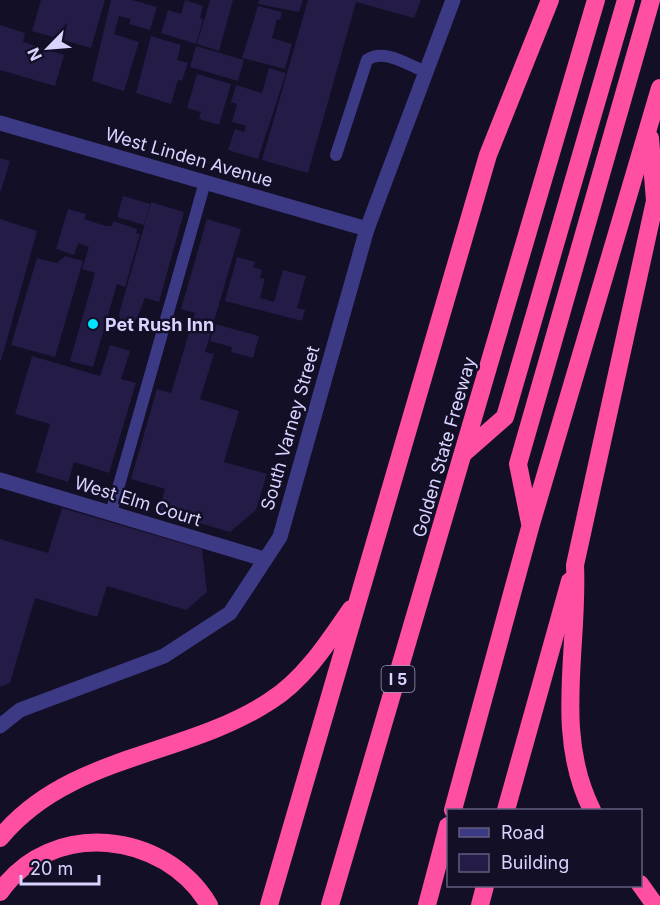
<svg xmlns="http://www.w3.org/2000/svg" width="660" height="905" font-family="Inter,sans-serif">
<rect width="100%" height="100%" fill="#130f26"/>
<g fill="#241b47">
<polygon points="41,0 105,0 91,48 32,31"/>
<polygon points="111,0 132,0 157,7 150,30 129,24 131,19 119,16 114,34 139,42 124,91 92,81"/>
<polygon points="185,0 203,6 200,18 203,19 196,44 161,33 168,10 181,14"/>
<polygon points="210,0 233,0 219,51 197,44"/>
<polygon points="259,0 303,0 299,12 258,4"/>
<polygon points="308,0 421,0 414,18 356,2 308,173 262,160"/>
<polygon points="258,6 282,12 280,20 277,19 272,38 292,44 285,69 242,58"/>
<polygon points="0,25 25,33 23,42 64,55 55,86 0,70"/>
<polygon points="151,36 181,45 177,60 188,63 182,81 178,80 171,104 136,93"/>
<polygon points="196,46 244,60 238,81 190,67"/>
<polygon points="269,68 286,73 258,159 228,150 235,129 244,132 246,126 232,122 237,104 231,102 236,85 262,93"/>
<polygon points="197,74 231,84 219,125 199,119 201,112 187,108"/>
<polygon points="0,158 10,161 1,191 0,191"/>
<polygon points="123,196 150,204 144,225 117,217"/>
<polygon points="151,202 184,212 159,302 145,298 135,323 120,319 119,314"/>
<polygon points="68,209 86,214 84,219 106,226 112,226 113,221 137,229 136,233 140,234 125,287 117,284 93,367 70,361 95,273 82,269 89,247 78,243 74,255 56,249"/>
<polygon points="0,219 37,231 1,361 0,360"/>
<polygon points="207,219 241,229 205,352 214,354 200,399 239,411 224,462 267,474 256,510 230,532 159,511 165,489 131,479 157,389 171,393 195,313 181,309"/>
<polygon points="65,256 83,261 55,357 11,345 37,258 57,263"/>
<polygon points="237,257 255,262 253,267 262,270 260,278 265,279 260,298 274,302 283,270 306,276 297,308 305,310 302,321 225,301"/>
<polygon points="215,324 259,336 253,358 231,352 232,347 210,341"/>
<polygon points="110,345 130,351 121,379 136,383 109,473 74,462 68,482 36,472 50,424 15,414 32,356 100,376"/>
<polygon points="62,508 202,549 207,592 186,610 107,586 97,617 35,598 10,683 0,687 0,539 48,553"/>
</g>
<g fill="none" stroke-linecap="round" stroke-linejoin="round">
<g stroke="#3d3a85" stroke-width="12">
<path d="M336,155l31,-95c17,-12 41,5 59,12"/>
<polyline points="111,513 205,182"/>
</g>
<g stroke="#3d3a85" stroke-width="15">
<polyline points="0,123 367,229"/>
<polyline points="0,480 264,559"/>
<polyline points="0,726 20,710 164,656 230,613 280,537 367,229 453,0"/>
</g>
<g stroke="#ff4fa3" stroke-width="18">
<polyline points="465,452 505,417 626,0"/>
<polyline points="530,523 518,464 651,0"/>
<polyline points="453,810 531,524 660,88"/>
<polyline points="506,810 570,581"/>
<path d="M592,810c-39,-77 -13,-163 -17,-245l80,-364 -5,-63"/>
<path d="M0,838c69,-84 185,-81 270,-137 34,-21 59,-60 81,-92"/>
<polyline points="640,884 655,905"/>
<path d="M0,892c52,-74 165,-61 209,13"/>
<polyline points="269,905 488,155 550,0"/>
<polyline points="330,905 596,0"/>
<polyline points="427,905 448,826"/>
<polyline points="480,905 485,886"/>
</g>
</g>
<circle fill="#00e5ff" stroke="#130f26" stroke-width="2" cx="93" cy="324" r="6"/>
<g text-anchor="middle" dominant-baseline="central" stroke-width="5" stroke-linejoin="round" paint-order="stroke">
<rect fill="#130f26" stroke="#9e99be" stroke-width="1.5" x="381.5" y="666" width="33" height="26" rx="4.5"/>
<g font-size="16" font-weight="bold" fill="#d9d4ff">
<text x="398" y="679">I 5</text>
</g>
<g font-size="18" fill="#d9d4ff" stroke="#130f26">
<text transform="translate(189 157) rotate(16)">West Linden Avenue</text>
<text transform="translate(290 428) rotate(-74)">South Varney Street</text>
<text transform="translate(444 447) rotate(-74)">Golden State Freeway</text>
<text transform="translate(138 501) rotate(17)">West Elm Court</text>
</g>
<g font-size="18" font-weight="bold" fill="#d9d4ff" stroke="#130f26" text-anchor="start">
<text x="105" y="324">Pet Rush Inn</text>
</g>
</g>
<rect x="447" y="809" width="195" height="78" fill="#130f26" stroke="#625e7d" stroke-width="1.5"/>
<rect x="459" y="828" width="30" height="9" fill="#3d3a85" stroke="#625e7d" stroke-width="1.5"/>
<text x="501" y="839" font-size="18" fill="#d9d4ff">Road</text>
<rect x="459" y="854" width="30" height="18" fill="#241b47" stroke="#625e7d" stroke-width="1.5"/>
<text x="501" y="869" font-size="18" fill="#d9d4ff">Building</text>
<g transform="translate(48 48) rotate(245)" stroke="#130f26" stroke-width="4.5" paint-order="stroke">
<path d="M0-4.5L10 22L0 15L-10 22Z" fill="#d9d4ff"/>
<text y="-9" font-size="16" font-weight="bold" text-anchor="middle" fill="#d9d4ff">N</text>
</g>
<path d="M21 875v9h78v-9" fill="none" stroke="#d9d4ff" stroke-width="3"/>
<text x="30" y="875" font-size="18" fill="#d9d4ff" stroke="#130f26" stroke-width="4.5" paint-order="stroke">20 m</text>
</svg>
